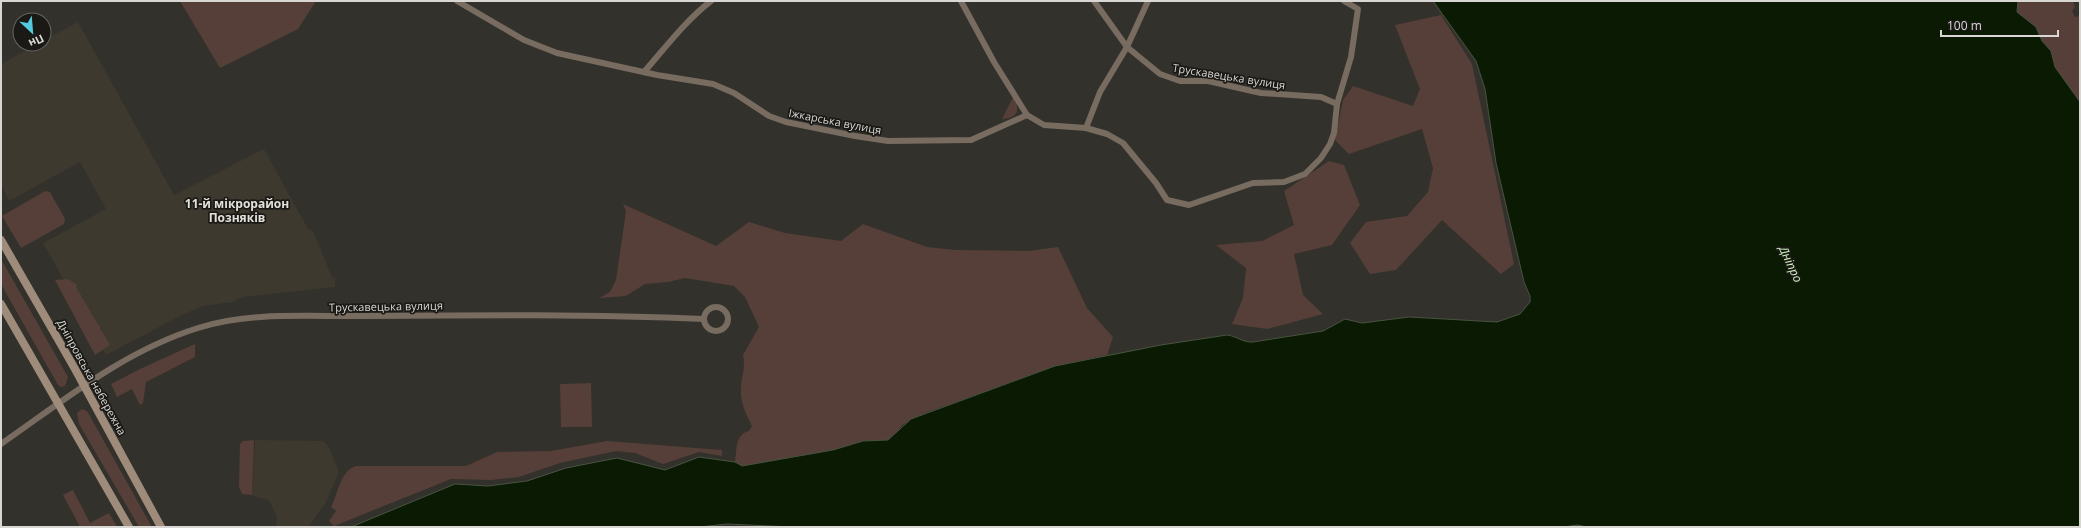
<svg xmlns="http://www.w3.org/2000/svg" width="2081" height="528" font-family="'Open Sans',sans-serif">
<rect width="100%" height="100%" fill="#33312b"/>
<g fill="#3e392e">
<polygon points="78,22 174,195 264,149 308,229 313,231 332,277 335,278 335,287 243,297 233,302 202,306 178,317 106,355 43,243 106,209 80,162 9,201 1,185 1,64 38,44 44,44 44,40"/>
<polygon points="255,440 323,441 329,447 339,472 325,504 308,527 276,527 277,517 269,500 252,496"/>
</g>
<g fill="#563f38">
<polygon points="180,1 316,1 298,29 220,68"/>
<polygon points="2018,1 2073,1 2075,7 2072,11 2075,17 2080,16 2080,102 2055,67 2051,51 2042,41 2036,28 2017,12"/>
<polygon points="1441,15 1472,64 1514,264 1501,274 1442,220 1396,270 1370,274 1350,243 1366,222 1407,216 1428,192 1433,168 1422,129 1349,154 1335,140 1343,100 1353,86 1413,106 1420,89 1395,25"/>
<path d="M1013,97c8,13 5,21 -11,22z"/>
<polygon points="1329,161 1344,165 1360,205 1332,245 1294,254 1303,295 1323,314 1267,329 1232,324 1243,298 1246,268 1216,245 1262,241 1294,225 1284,191"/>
<polygon points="45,191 50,192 65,219 64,224 21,248 2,216"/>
<path d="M623,204l93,42 33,-24 36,11 56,8 22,-17 64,23 28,3 74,1 29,-4 29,61 26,29 -6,18 -52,11 -130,47 -23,12 -9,12 -5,3 -25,1 -30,9 -91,16 -7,-4c2,-13 0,-28 14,-31l3,-5c-6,-12 -12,-23 -11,-37 0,-15 5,-17 2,-34l16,-28 -14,-30 -11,-11 -49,-8 -17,4 -23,2 -19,12 -27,2 11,-6 6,-12 10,-69z"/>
<polygon points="1,259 68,377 65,386 61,387 58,385 1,284"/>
<polygon points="68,279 77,285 76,287 110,345 95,355 55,280"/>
<polygon points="195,344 195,357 146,382 143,403 140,405 132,389 117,397 111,384 140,369"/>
<polygon points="591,383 592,427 561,427 560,384"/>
<polygon points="82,409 87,411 91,418 152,527 139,527 79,424 77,413"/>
<polygon points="254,440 252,495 242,494 239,487 240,444 243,441"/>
<path d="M607,441l115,9v6l-23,-4 -36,12 -28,-11 -19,-2 -56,12 -41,14 -28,3 -40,-1 -117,47 -5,-5 7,-10 -5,-4c7,-13 9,-36 25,-41h110l31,-14 54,-1z"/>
<polygon points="73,490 90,523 109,513 117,527 80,527 63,495"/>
</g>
<path fill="#0b1b03" stroke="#485341" d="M1433,1h585l-1,11 19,15 6,14 9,10 4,16 25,35v425h-493l-10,-2 -13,2h-772l-65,-3 -28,3h-348l104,-43 33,2 39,-5 39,-13 51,-10 48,12 34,-13 36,5 7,4 91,-16 30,-9 25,-1 23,-21 144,-53 106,-21 66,-10c10,1 16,8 26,7l70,-11 22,-12 17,4 47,-6 88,5 23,-8 10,-12v-6l-6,-14 -28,-119 -11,-74 -9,-28z"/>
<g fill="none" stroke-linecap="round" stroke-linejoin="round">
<g stroke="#786b60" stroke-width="6">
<polyline points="457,1 524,40 557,53 657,75 713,84 734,93 769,116 786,122 855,136 888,141 971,140 1027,115 1044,125 1086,128"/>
<polyline points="961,1 994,62 1027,115"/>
<polyline points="1094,1 1127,47 1160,74 1180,81 1208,81 1261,93 1321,97 1337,104"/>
<polyline points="1148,1 1127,47 1100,92 1086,128 1107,134 1123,143 1156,183 1167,200 1189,205 1253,183 1284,182 1305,174 1321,158 1330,144 1334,133 1337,104 1351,57 1358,9 1344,1"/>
<path d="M644,72c22,-25 41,-51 67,-71"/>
<circle cx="716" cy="319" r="12"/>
<path d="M1,444c62,-43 123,-93 197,-116 53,-17 113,-11 169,-12 113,-1 225,-2 337,3"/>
</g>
<g stroke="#9f8b7a" stroke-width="8">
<polyline points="1,240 75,369 161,527"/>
<polyline points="1,304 129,527"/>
</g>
</g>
<g text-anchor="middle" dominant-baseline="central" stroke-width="3.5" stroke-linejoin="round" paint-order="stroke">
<g font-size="11" fill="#d8d7d3" stroke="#1a1916">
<text transform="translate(1229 76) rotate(9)">Трускавецька вулиця</text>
<text transform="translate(835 121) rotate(11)">Іжкарська вулиця</text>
<text transform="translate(386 306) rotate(-1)">Трускавецька вулиця</text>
<text transform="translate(92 377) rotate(61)">Дніпровська набережна</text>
</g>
<g font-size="12" font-weight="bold" fill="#e3e0d9" stroke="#1a1916">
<text x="237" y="203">11-й мікрорайон<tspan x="237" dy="14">Позняків</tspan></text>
</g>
<g font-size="12" font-style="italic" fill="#cbf0ba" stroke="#1a1916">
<text transform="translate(1791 264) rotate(65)">Дніпро</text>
</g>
</g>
<rect width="2081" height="528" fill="none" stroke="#d8d7d3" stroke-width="4"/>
<g transform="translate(32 32) rotate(154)"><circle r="19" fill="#1a1916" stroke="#666562"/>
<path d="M0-3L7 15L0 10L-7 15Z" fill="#54cade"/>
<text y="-6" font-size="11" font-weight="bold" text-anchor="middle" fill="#d8d7d3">Пн</text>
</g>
<path d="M1941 30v6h117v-6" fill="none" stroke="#d8d7d3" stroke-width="2"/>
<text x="1947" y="30" font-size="12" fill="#d8d7d3" stroke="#1a1916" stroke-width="3" paint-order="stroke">100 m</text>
</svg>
